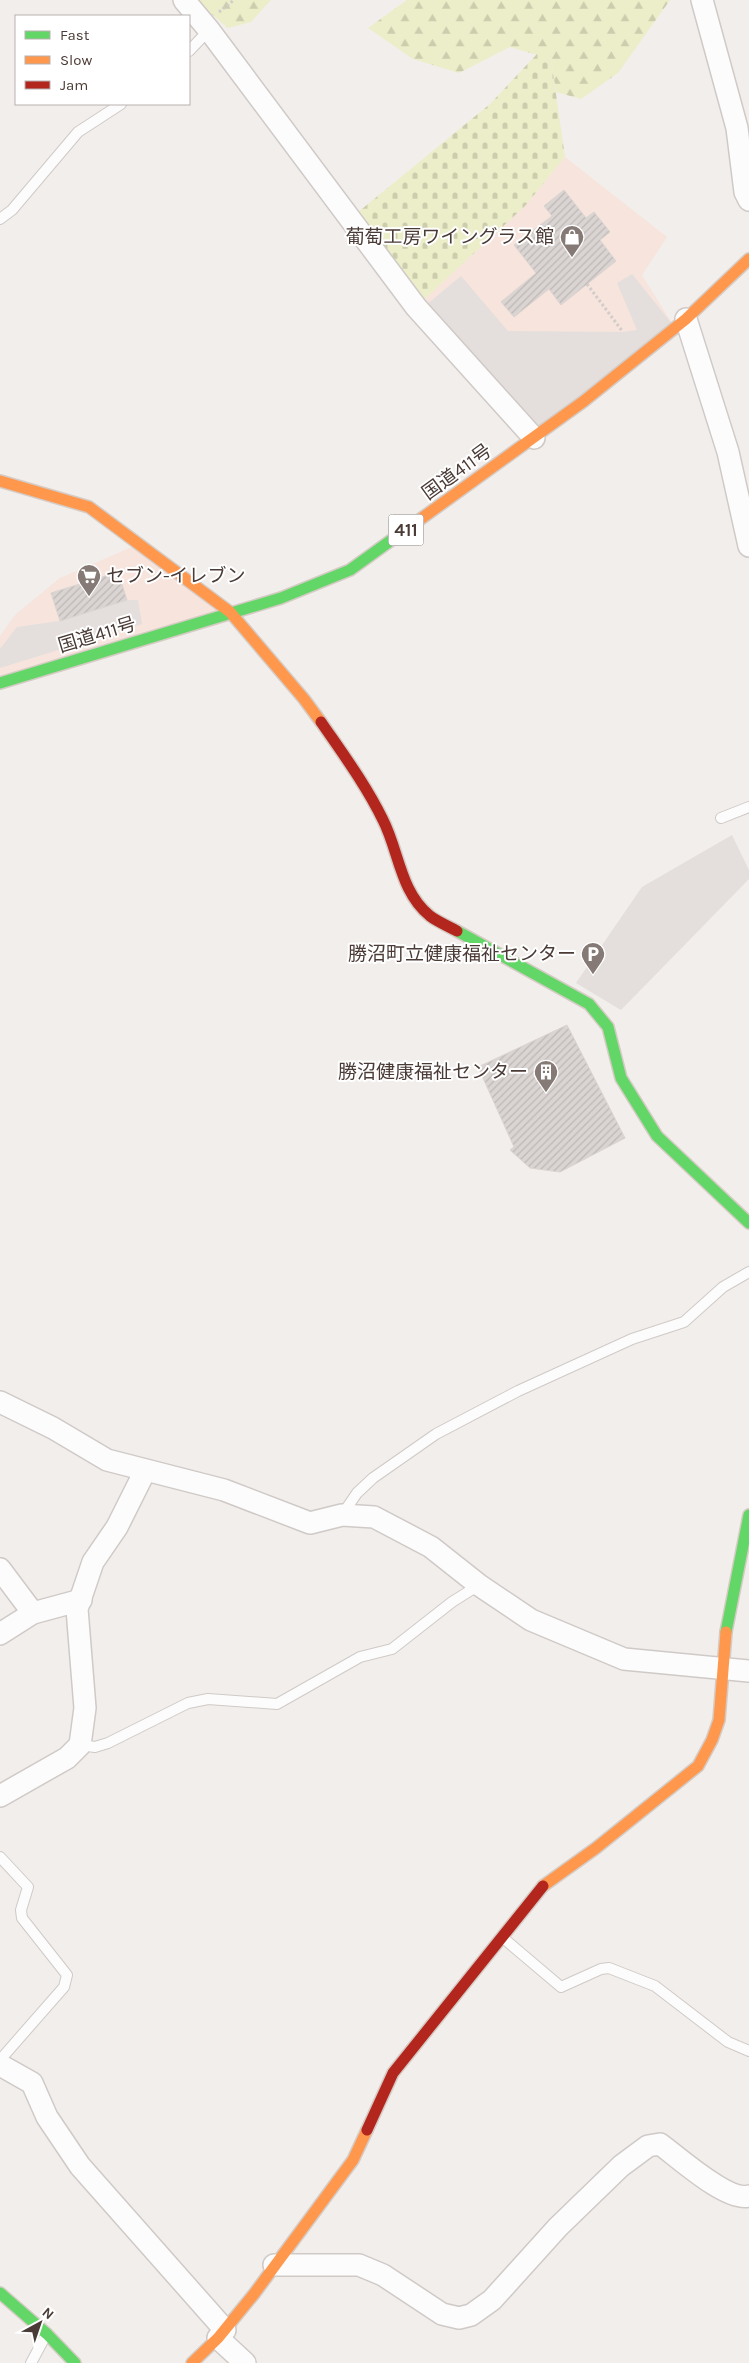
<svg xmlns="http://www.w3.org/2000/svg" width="749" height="2363" font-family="Karla,'Noto Sans JP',sans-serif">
<defs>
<pattern id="forest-firs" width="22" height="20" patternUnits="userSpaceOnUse" patternTransform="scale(1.25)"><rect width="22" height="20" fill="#eceec9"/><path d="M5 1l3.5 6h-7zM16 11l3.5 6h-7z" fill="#cccdad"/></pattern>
<pattern id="cemetery-stones" width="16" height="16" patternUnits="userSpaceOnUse" patternTransform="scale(1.25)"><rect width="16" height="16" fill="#eceec9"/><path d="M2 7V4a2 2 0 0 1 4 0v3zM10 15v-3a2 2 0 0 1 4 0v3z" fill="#cccdad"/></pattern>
<pattern id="building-hatch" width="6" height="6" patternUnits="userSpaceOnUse" patternTransform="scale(1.25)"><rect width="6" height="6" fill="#dad5d2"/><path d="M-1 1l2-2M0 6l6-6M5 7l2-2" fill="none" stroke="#bdb8b5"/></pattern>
</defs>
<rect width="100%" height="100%" fill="#f2eeeb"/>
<g fill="#f6e4dd">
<polygon points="565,157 667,237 642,275 673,325 584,401 416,307 525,206"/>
<polygon points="139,544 230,612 0,683 0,636 15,615 60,578"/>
</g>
<g fill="url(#forest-firs)">
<polygon points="195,0 271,0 251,22 228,28"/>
<polygon points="407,0 670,0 618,73 581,99 556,92 551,59 510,47 459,73 413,59 368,28"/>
</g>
<polygon fill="url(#cemetery-stones)" points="537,54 551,59 565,157 525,206 416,307 357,213 490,104"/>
<g fill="#e4dfdc">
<polygon points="632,274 673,325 534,438 426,305 461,276 508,331 623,332 637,330 617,283"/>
<polygon points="127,600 138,600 142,624 0,668 0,649 17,627 60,621"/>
<polygon points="732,835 749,870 749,879 621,1010 576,983 642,887"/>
</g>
<g fill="url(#building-hatch)" stroke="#dbd4d0">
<polygon points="564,190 586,218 594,212 610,232 600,240 616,261 561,305 549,289 514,317 501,302 536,273 514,245 552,216 544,206"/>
<polygon points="118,572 127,600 60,621 51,593"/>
<polygon points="567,1025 625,1138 560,1172 530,1168 510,1150 514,1147 478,1067"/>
</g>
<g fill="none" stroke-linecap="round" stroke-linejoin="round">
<g stroke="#cfcac7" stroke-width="12">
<g id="lane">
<polyline points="189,51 209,30"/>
<polyline points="0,219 12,210 78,132 121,104"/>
<polyline points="721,818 749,807"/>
<polyline points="342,1515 357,1493 373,1478 436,1434 518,1391 632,1339 684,1322 723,1287 749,1272"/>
<polyline points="80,1745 95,1747 108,1743 188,1703 208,1699 277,1704 360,1657 392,1649 452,1602 479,1585"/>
<polyline points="0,1857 28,1887 21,1910 22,1918 67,1975 64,1987 0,2060"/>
<polyline points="502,1937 561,1987 601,1969 609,1968 655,1986 728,2042 749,2051"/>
<polyline points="31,2363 46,2335"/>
</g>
</g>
<g stroke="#cfcac7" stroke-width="24">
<g id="street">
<polyline points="184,0 209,30 416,307 534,438"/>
<polyline points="702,0 737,128 745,192 749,200"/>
<polyline points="686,319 728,452 749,546"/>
<polyline points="0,1402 53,1428 107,1460 224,1490 310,1523 342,1515 374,1517 431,1547 479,1585 531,1620 624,1659 749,1671"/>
<polyline points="0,1569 33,1613"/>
<polyline points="0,1634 33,1613 81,1600"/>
<polyline points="0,1796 67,1758 80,1745 85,1708 77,1609 93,1562 117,1527 145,1471"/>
<polyline points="0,2065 32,2083 47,2117 80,2166 225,2330"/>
<path d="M274,2265h85l24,10 59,39 17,4 12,-3 21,-15 66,-73 63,-61 27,-20 12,-2c18,13 67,58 89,52"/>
<polyline points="218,2338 245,2363"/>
</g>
</g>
<g stroke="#d5cbc4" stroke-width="14">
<g id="fast">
<polyline points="0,683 281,598 350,570 404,531"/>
<polyline points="457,931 589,1004 608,1027 621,1078 657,1136 749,1223"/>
<polyline points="726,1632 749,1515"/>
<polyline points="0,2293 47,2334 75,2363"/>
</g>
</g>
<g stroke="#d5cbc4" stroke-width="14">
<g id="slow">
<polyline points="0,481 89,507 230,612 304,699 321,722"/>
<polyline points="404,531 584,401 686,319 749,259"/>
<polyline points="543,1886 596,1848 698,1766 712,1740 719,1720 726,1632"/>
<polyline points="192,2363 218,2338 254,2294 353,2160 367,2130"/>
</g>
</g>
<g stroke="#d5cbc4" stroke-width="14">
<g id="jam">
<path d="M321,722c22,32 45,63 62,98 16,31 17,72 47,96 8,6 18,10 27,15"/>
<polyline points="367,2130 393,2073 543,1886"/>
</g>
</g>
<g stroke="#d2ccca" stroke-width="3" stroke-dasharray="2.5 2.5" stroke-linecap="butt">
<polyline points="219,12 234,0"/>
<polyline points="587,284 623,332"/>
</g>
<use href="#lane" stroke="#fdfcfc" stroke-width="10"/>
<use href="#street" stroke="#fdfcfc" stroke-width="21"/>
<use href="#fast" stroke="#63d668" stroke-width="11"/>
<use href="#slow" stroke="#ff974d" stroke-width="11"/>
<use href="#jam" stroke="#b3261e" stroke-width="11"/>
</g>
<defs>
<g id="shop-pin" transform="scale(1.25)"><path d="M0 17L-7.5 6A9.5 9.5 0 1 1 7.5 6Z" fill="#857a75" stroke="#fff"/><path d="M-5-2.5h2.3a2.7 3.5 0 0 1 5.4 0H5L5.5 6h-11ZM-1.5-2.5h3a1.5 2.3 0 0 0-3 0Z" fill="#fff"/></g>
<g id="supermarket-pin" transform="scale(1.25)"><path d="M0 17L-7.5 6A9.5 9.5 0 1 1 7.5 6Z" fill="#857a75" stroke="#fff"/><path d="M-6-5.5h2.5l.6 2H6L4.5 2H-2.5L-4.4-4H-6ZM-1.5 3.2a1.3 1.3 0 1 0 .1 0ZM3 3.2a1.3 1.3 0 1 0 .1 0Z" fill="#fff"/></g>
<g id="parking-pin" transform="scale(1.25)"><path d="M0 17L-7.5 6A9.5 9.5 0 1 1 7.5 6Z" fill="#857a75" stroke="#fff"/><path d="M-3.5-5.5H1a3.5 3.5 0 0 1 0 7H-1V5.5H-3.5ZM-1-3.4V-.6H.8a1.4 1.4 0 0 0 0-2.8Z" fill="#fff"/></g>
<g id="building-pin" transform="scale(1.25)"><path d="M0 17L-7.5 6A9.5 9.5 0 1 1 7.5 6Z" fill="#857a75" stroke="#fff"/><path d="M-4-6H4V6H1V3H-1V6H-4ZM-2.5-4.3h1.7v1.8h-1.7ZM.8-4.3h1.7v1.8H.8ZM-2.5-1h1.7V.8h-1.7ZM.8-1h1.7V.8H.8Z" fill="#fff"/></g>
</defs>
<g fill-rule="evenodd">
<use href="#shop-pin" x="572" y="237"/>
<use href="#supermarket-pin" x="89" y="576"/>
<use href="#parking-pin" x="593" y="954"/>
<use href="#building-pin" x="546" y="1072"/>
</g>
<g text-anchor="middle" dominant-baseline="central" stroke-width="4" stroke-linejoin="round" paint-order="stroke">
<rect fill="#fff" stroke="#807672" stroke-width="1" x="388.5" y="514.5" width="35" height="31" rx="4"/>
<g font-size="18" font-weight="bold" fill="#4a3b36">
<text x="406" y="530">411</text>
</g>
<g font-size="19" fill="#4a3b36" stroke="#fff" text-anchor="end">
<text x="554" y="237">葡萄工房ワイングラス館</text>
<text x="106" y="576" text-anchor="start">セブン-イレブン</text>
<text x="576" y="954">勝沼町立健康福祉センター</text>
<text x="528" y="1072">勝沼健康福祉センター</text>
</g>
<g font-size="19" fill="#4a3b36" stroke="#fff">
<text transform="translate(457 472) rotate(-36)">国道411号</text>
<text transform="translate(97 635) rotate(-17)">国道411号</text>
</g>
</g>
<rect x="15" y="15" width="175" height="90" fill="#ffffff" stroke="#b7b1af"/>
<rect x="25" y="31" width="25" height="8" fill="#63d668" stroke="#b7b1af"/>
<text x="60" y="40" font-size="15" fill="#4a3b36">Fast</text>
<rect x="25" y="56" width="25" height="8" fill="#ff974d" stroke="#b7b1af"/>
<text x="60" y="65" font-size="15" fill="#4a3b36">Slow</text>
<rect x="25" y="81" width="25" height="8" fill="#b3261e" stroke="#b7b1af"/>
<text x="60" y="90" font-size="15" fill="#4a3b36">Jam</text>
<g transform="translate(40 2323) rotate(40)" stroke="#ffffff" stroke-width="4" paint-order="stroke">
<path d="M0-4L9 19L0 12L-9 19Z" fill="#4a3b36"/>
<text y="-8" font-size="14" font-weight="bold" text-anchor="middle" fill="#4a3b36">N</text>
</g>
</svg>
